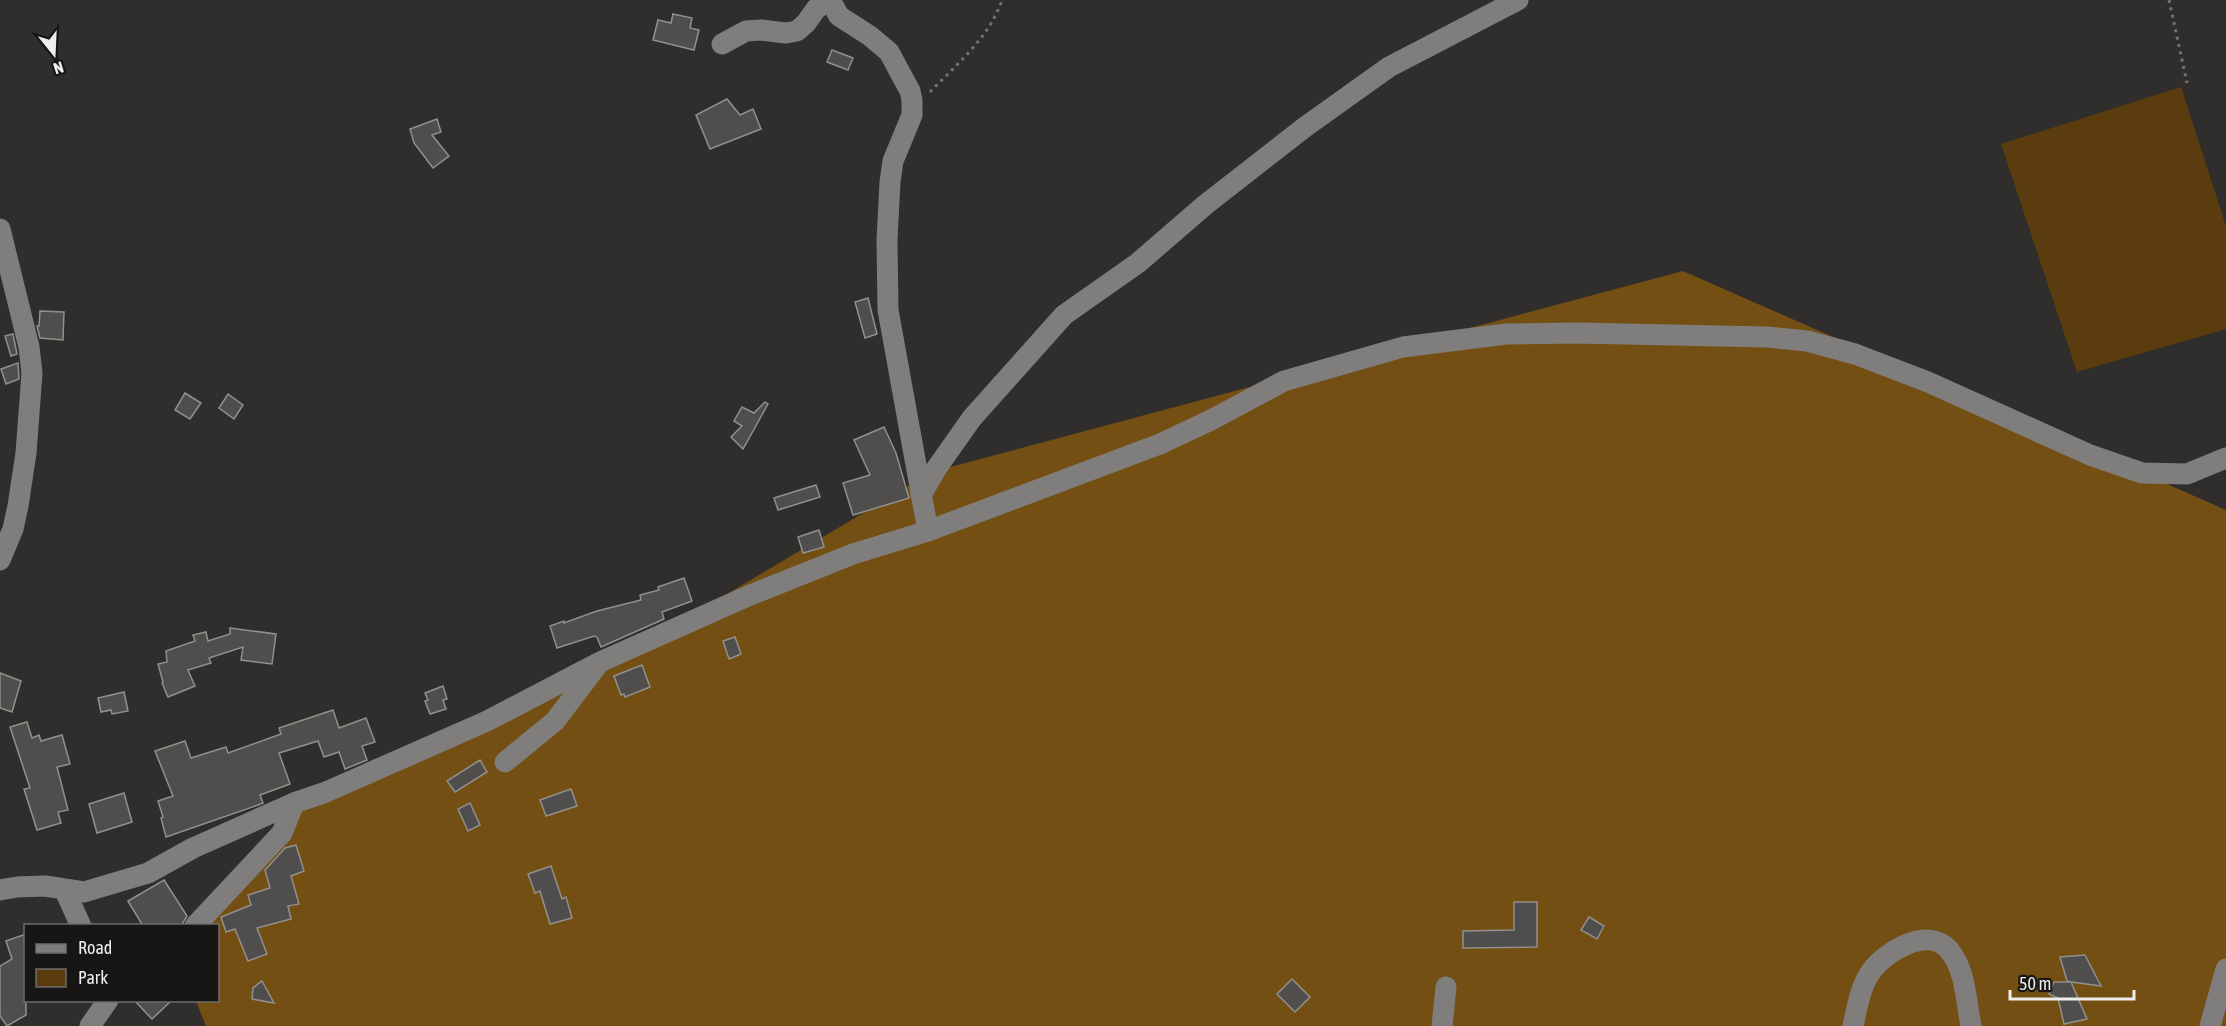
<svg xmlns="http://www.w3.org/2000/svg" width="2226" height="1026" font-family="'Asap Condensed',sans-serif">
<rect width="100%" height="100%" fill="#2f2e2c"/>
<polygon fill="#5a3c0e" points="2181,87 2226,226 2226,329 2077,372 2001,144"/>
<polygon fill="#744f14" points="1683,271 2226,510 2226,1026 206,1026 196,1001 218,1000 218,926 189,926 293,808 613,662 932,472"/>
<g fill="#4f4e4c" stroke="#91908d" stroke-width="1.5">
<polygon points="673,14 692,18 690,28 699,30 694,50 653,40 658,20 671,23"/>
<polygon points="832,50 853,58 848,70 827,62"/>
<polygon points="727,99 740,115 753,109 761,129 710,149 696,115"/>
<polygon points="437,119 441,132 432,135 449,156 433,168 414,143 410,129"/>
<polygon points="868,298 877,334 865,338 855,302"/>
<polygon points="40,311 64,312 63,340 40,338 37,326 39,326"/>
<polygon points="13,334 17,354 11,356 5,336"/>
<polygon points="18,363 19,379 6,384 1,369"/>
<polygon points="185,393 201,403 190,419 175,410"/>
<polygon points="228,394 243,405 234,419 219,408"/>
<polygon points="765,402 768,404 743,449 731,437 742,426 734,421 742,407 754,413"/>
<polygon points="884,427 896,453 909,498 853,515 843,483 870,475 854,440"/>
<polygon points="816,485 820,497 778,510 774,498"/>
<polygon points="819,530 824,547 803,553 798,537"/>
<polygon points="684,578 692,601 662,612 664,619 601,647 597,637 594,636 557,648 550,626 564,621 564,623 597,611 641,600 640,595 659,590 658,587"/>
<polygon points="230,628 276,634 272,664 241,660 243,647 209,658 211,663 188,670 195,686 168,697 162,683 163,682 158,664 167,662 166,651 195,641 193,635 206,632 208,641 230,634"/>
<polygon points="735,637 741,654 729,659 723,641"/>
<polygon points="642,665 650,687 625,697 624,694 621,695 614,676"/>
<polygon points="0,673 21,681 12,712 0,708"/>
<polygon points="443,686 447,699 443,700 446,709 430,714 425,701 428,700 425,693"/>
<polygon points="124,692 128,711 112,714 111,710 101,712 98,698"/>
<polygon points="333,710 339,728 366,718 375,742 362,746 367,760 345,769 339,752 324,757 318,741 279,753 290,784 260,795 263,803 258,805 166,837 161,818 163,817 158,801 173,796 155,751 185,741 191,758 226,747 228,753 281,734 279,728"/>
<polygon points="27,722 32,738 39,735 41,741 62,735 70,764 57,767 68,810 58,812 61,823 37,830 24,789 30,788 10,727"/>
<polygon points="480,760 487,772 455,792 447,781"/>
<polygon points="571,789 577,806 546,816 540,800"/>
<polygon points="124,793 132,822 97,833 89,804"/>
<polygon points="470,803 480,825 468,831 458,809"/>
<polygon points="296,845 304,871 291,876 299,904 288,906 291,919 257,928 267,954 248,961 235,929 226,932 221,917 251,905 248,895 270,888 265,870 285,848"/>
<polygon points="551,866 562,899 566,897 572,918 550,924 540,891 535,893 528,874"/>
<polygon points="164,880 187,916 181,926 143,926 128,901"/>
<polygon points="1514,902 1537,902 1537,947 1463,948 1463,931 1514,930"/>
<polygon points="1589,917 1604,926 1597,939 1581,930"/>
<polygon points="26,934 26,1015 7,1026 0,1016 0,966 12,959 6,941"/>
<polygon points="2085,955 2101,986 2071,982 2087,1019 2064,1024 2058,998 2049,994 2054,982 2070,982 2067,981 2060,957"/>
<polygon points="1292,979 1310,997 1295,1012 1277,994"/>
<polygon points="262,981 274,1003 252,999 253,988"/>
<polygon points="134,1000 172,1000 152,1019"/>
</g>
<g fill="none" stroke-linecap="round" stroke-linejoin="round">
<g stroke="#747372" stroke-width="3" stroke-dasharray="3 4.5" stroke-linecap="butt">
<polyline points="2169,0 2187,83"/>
<path d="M930,92c27,-28 59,-54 72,-92"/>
</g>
<g stroke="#807e7c" stroke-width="21">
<polyline points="830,0 839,16 870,36 889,52 910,91 912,100 912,115 893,161 890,182 887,240 888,310 928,531"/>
<polyline points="722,44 746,31 761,30 786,33 797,31 806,23 816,9 828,0"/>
<polyline points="0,229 29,347 32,373 26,453 18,506 13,529 0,560"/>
<polyline points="921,495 936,469 972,418 1064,315 1138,263 1205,205 1305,127 1389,67 1518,0"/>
<polyline points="505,762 555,721 596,667"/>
<polyline points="0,890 17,887 45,886 84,892 148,873 193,848 294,803 326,792 487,721 600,662 748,596 853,554 928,531 1160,444 1211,420 1284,381 1403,347 1506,334 1577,333 1767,337 1807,341 1855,354 1928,382 2090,455 2142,473 2187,474 2226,458"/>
<polyline points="65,891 81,926"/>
<polyline points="195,926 282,833 294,803"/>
<polyline points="90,1026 108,1000"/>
<polyline points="1442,1026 1446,987"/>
<path d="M1853,1026c4,-18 7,-38 17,-53 14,-21 58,-48 79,-23 17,20 17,52 22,76"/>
<polyline points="2210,1026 2226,969"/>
</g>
</g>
<rect x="24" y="924" width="195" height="78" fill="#171615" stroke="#6d6c6b" stroke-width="1.5"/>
<rect x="36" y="944" width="30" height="9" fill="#807e7c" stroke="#6d6c6b" stroke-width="1.5"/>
<text x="78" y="954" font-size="18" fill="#eeedec">Road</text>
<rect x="36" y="969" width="30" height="18" fill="#5a3c0e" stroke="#6d6c6b" stroke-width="1.5"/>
<text x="78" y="984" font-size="18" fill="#eeedec">Park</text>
<g transform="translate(54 54) rotate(162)" stroke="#171615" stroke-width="4.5" paint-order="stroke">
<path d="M0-4.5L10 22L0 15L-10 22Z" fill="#eeedec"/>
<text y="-9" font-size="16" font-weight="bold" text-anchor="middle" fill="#eeedec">N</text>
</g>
<path d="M2010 990v9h124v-9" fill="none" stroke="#eeedec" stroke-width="3"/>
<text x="2019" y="990" font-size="18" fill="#eeedec" stroke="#171615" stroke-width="4.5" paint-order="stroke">50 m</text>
</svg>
